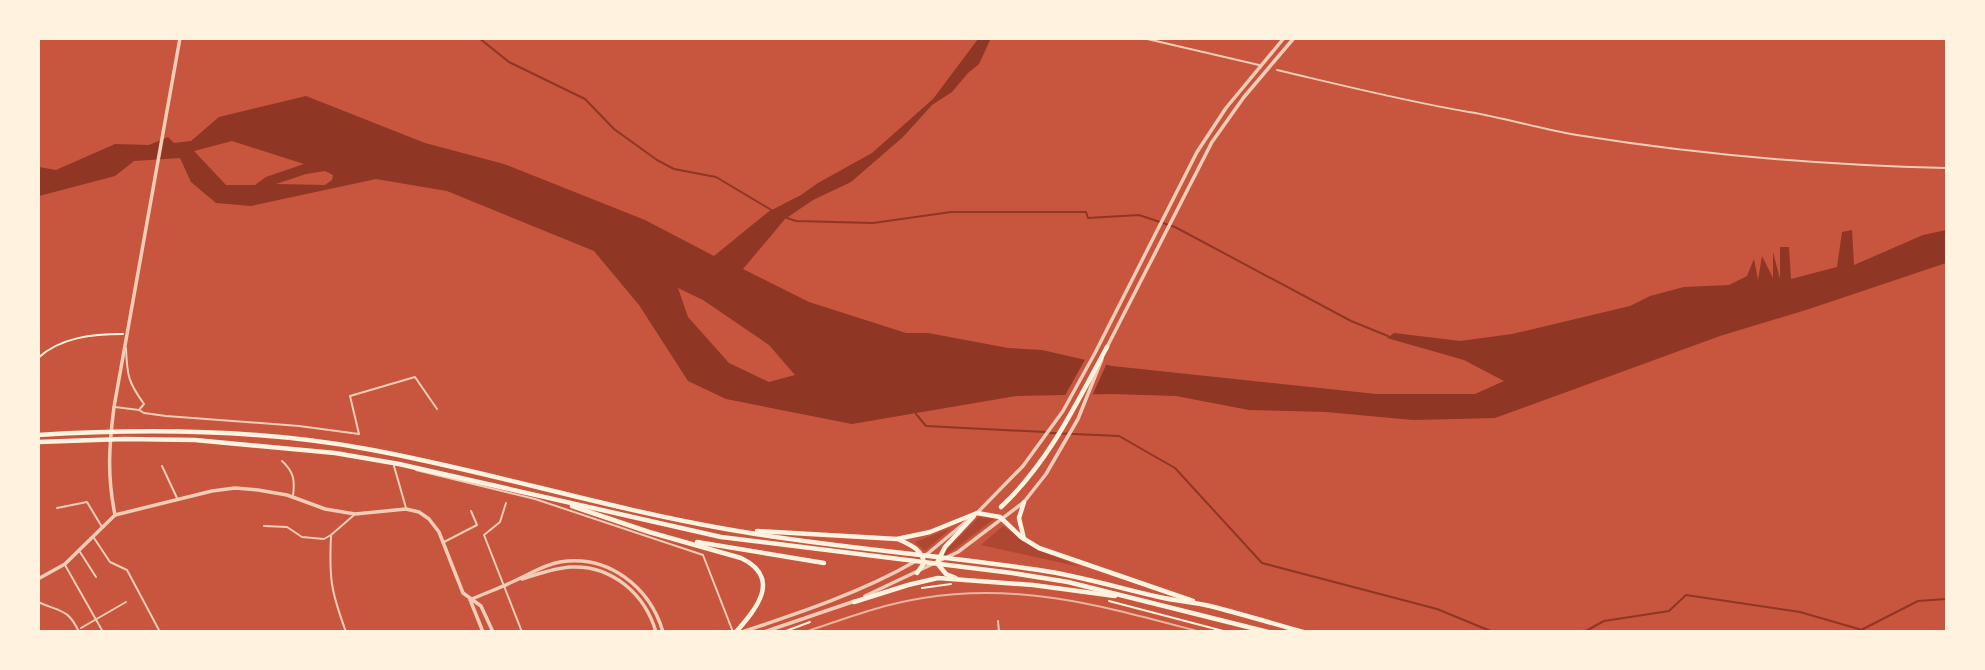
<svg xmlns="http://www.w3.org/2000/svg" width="1985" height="670" font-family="Ubuntu,sans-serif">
<rect width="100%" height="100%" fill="#c8553d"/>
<g fill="#ae4732">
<polygon points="979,517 994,519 940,560 949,547"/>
<polygon points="1003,526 1039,550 1081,567 981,545"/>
<polygon points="951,528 925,551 915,542"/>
</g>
<path fill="#8f3625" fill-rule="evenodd" d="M991,38l-12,26 -11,9 -16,19 -20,13 -29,32 -52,45 -38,18 -28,19 -42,50 66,33 97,31h22l80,15 34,2 70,16 264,28h99l29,-13 -40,-21 -77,-22 7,-5 66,8 52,-7 118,-28 20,-10 34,-9 45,-2 18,-9 7,-17 4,21 4,-24 11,22v-26l7,27v-32h9l2,32 46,-12 5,-35 10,-2 2,35 69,-30 23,-5v33l-137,46 -89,27 -225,82 -82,2 -87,-8 -77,-2 -73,-14 -64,-2 -96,2 -164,28 -126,-25 -38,-18 -49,-76 -45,-54 -147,-60 -71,-12 -125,27 -35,-3 -25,-21 -11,-24 -46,3 -19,15 -76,20v-29l17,3 59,-26 34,1 19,-8 6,6 17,-2 28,-24 87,-21 119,47 79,21 141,56 69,36 54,-44 33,-17 17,-12 54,-30 61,-54 45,-60zM232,141l72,23 -38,13 -11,8h-29l-32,-34zM325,171l8,4 -1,5 -7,5 -49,-1 30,-10zM678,288l25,12 66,45 26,30 -26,7 -40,-19 -41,-46z"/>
<polygon fill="#c8553d" points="1087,356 1108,361 1091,398 1063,399"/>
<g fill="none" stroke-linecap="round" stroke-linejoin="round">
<g stroke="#8f3625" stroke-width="2">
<polyline points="479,38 509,62 585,99 614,129 657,160 674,169 716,177 773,211"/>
<polyline points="787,218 796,221 873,223 951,212 1086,212 1088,218 1139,215 1175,227 1351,321 1388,336"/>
<polyline points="916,414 926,426 1045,432"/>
<polyline points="1050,433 1119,436 1175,468 1262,563 1437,609 1493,632"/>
<polyline points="1863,629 1918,601 1946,599"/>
<polyline points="1584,632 1604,621 1669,611 1686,595 1800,612 1869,632"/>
</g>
<g stroke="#fff3e0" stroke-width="2">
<path d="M38,358c23,-21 55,-24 85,-24"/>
<polyline points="922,588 951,584"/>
<polyline points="1109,601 1227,632"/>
<polyline points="786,631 810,622"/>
</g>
<g stroke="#f1ccb7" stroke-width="2">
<polyline points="1143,38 1259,65"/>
<path d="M1277,70c64,15 127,31 192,42 36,6 72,17 108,23 123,20 246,30 369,33"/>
<path d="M115,407l24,3 5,-6c-16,-22 -17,-29 -18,-56"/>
<polyline points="139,410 144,413 166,416 299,426 359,434 350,396 415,377 437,409"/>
<path d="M282,461c12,11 13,19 11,35"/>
<polyline points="162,466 177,498"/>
<polyline points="394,466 406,508"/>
<polyline points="416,470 535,499 703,555 733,632"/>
<polyline points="506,503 500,522 484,535 522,632"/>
<polyline points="57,508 87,502 102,527"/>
<polyline points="264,526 287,527 302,537 324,539 331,535 354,515"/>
<path d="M331,536c-2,43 0,55 15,96"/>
<polyline points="94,538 110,562 127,570 160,632"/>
<polyline points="444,542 477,525 471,511"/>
<polyline points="80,552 96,577"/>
<polyline points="65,565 103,632"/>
<path d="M38,602c22,10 30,6 41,30"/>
<polyline points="998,621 999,632"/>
<polyline points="81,628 126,602"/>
</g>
<g stroke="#f1ccb7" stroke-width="3.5">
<polyline points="1106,349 1212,142 1244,97 1294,38"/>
<polyline points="977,513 1023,466 1063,411 1095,353 1197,152 1226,108 1284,38"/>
<path d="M115,515c-8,-39 -6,-69 -1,-108l66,-369"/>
<polyline points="926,555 968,520"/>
<polyline points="38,579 65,564 115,515 212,491 235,488 258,490 287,495 325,509 355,514 406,509 419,512 429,519 439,532 463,593 481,606 493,632"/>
<path d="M522,579c16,-5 32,-11 49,-12 41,-2 74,27 85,65"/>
<polyline points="865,596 958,552 1024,502 1046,474 1078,419 1102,359"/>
<path d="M470,600c13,-6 27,-11 40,-17 17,-7 32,-18 50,-21 48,-8 90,25 103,70"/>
<polyline points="471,602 483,632"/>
<path d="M742,632c60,-20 120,-40 174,-71"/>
<polyline points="764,632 855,601"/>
</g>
<g stroke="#fff3e0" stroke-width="4.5">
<path d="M38,435c110,-7 220,-6 329,14 121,22 238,59 359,80 104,19 209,25 313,41 41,6 80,18 120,27 17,4 34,5 51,9 31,8 62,17 93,26"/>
<polyline points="38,442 124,439 195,440 335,453 399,464 721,537 1012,573 1068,582 1268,632"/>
<polyline points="1024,502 1019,518 1024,539"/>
<path d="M572,506l77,26 92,26c41,20 16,50 -5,74"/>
<path d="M1001,507c48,-45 75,-103 106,-160"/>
<polyline points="757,531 897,539 930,532 977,513 1000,517 1021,537 1039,548 1193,601"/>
<path d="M898,539c12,6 24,10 26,24l-7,10"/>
<polyline points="697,542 824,563"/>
<polyline points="956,578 946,574 937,563 945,547 974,516"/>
<polyline points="854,602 908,585 938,578 1033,585 1115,596"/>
</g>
<path stroke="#e9b49f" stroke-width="2" d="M805,632c39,-13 78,-28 118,-34 100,-16 183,9 278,34"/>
</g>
<rect width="1985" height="670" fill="none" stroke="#fff3e0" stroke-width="80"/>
</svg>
